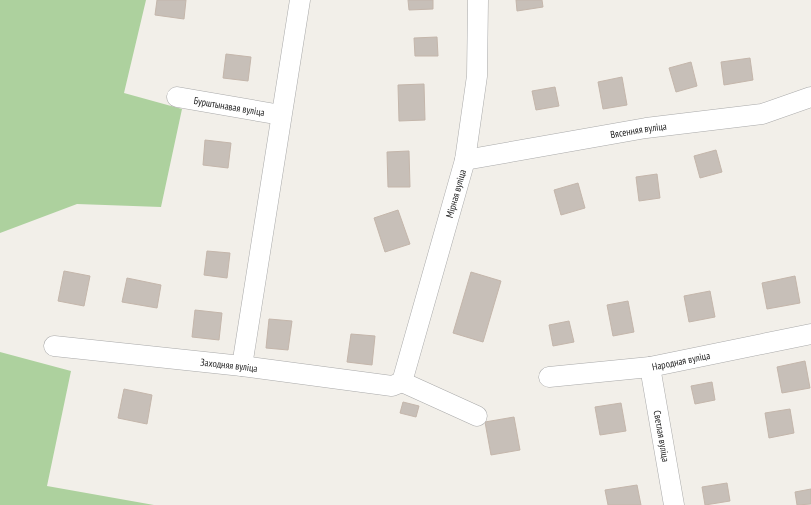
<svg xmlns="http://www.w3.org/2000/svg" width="811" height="505" font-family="'PT Sans Narrow',sans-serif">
<rect width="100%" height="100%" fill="#f2efe9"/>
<g fill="#add19e">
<polygon points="0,0 146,0 124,93 182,109 161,207 77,204 0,233"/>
<polygon points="0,352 71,371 47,486 154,505 0,505"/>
</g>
<g fill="#c7bfb8" stroke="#c4b6ab">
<polygon points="157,0 186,0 184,19 155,15"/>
<polygon points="408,0 433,0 433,9 409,10"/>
<polygon points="516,0 542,0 543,7 517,11"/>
<polygon points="437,37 438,56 415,56 414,38"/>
<polygon points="226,54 251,57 248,81 223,78"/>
<polygon points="750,58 753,80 724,85 721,62"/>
<polygon points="691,62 697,86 676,92 669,68"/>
<polygon points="622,77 627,105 603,109 598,82"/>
<polygon points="424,84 425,120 399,121 398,85"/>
<polygon points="555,87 559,106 536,110 532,91"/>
<polygon points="205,140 231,143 228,168 203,165"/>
<polygon points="716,150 722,172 700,178 694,156"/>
<polygon points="409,151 410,187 388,187 387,152"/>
<polygon points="657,174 660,198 639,201 636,177"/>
<polygon points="578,183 585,208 561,215 554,190"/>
<polygon points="398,210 410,244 385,252 374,218"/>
<polygon points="207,251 230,253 227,278 204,275"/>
<polygon points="64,271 90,276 84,306 58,301"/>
<polygon points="471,272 501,281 483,342 453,333"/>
<polygon points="795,276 800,303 767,309 762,283"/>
<polygon points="127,278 161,285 157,308 122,302"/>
<polygon points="710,291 715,317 689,322 684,296"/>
<polygon points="628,301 634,332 613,336 607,305"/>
<polygon points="195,310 222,313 219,340 192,337"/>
<polygon points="269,319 292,321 288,350 266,348"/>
<polygon points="569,321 574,342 553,346 549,325"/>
<polygon points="351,334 375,336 372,365 347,362"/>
<polygon points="805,361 810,388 782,393 777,367"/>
<polygon points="712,382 715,400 695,404 691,386"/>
<polygon points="124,389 152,395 147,424 118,418"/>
<polygon points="403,402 419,406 416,417 400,413"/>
<polygon points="621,403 626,431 600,435 595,407"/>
<polygon points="790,409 794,433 769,438 765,413"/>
<polygon points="514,417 520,450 491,455 485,422"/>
<polygon points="727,483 730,501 705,505 702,487"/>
<polygon points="637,485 641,505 608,505 605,490"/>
<polygon points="811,489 811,504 797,505 795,492"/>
</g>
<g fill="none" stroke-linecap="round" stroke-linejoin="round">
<g stroke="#a9a9a9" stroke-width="21">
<g id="minor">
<path id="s1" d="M177,97l104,18"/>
<path id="s2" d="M465,160l181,-32 116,-14 49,-17"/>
<path id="s3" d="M54,346l188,20 150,20 10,-4"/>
<polyline points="242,366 300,0"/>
<path id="s4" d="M650,367l24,138"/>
<path id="s5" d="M549,377l101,-10 161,-33"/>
<path id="s6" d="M402,382l63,-222 12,-84 1,-76"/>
<polyline points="402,382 477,416"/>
</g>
</g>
<use href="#minor" stroke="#fff" stroke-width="20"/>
</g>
<g text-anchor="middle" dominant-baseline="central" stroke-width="3" stroke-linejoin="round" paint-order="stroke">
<g font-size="10" fill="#222" stroke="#fff">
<text stroke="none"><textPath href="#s1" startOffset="53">Бурштынавая вуліца</textPath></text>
<text stroke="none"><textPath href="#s2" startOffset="176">Вясенняя вуліца</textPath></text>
<text stroke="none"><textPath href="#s6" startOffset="196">Мірная вуліца</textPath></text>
<text stroke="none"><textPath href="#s5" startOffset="133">Народная вуліца</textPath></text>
<text stroke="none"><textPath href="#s3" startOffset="176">Заходняя вуліца</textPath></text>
<text stroke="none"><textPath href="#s4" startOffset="70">Светлая вуліца</textPath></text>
</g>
</g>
</svg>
